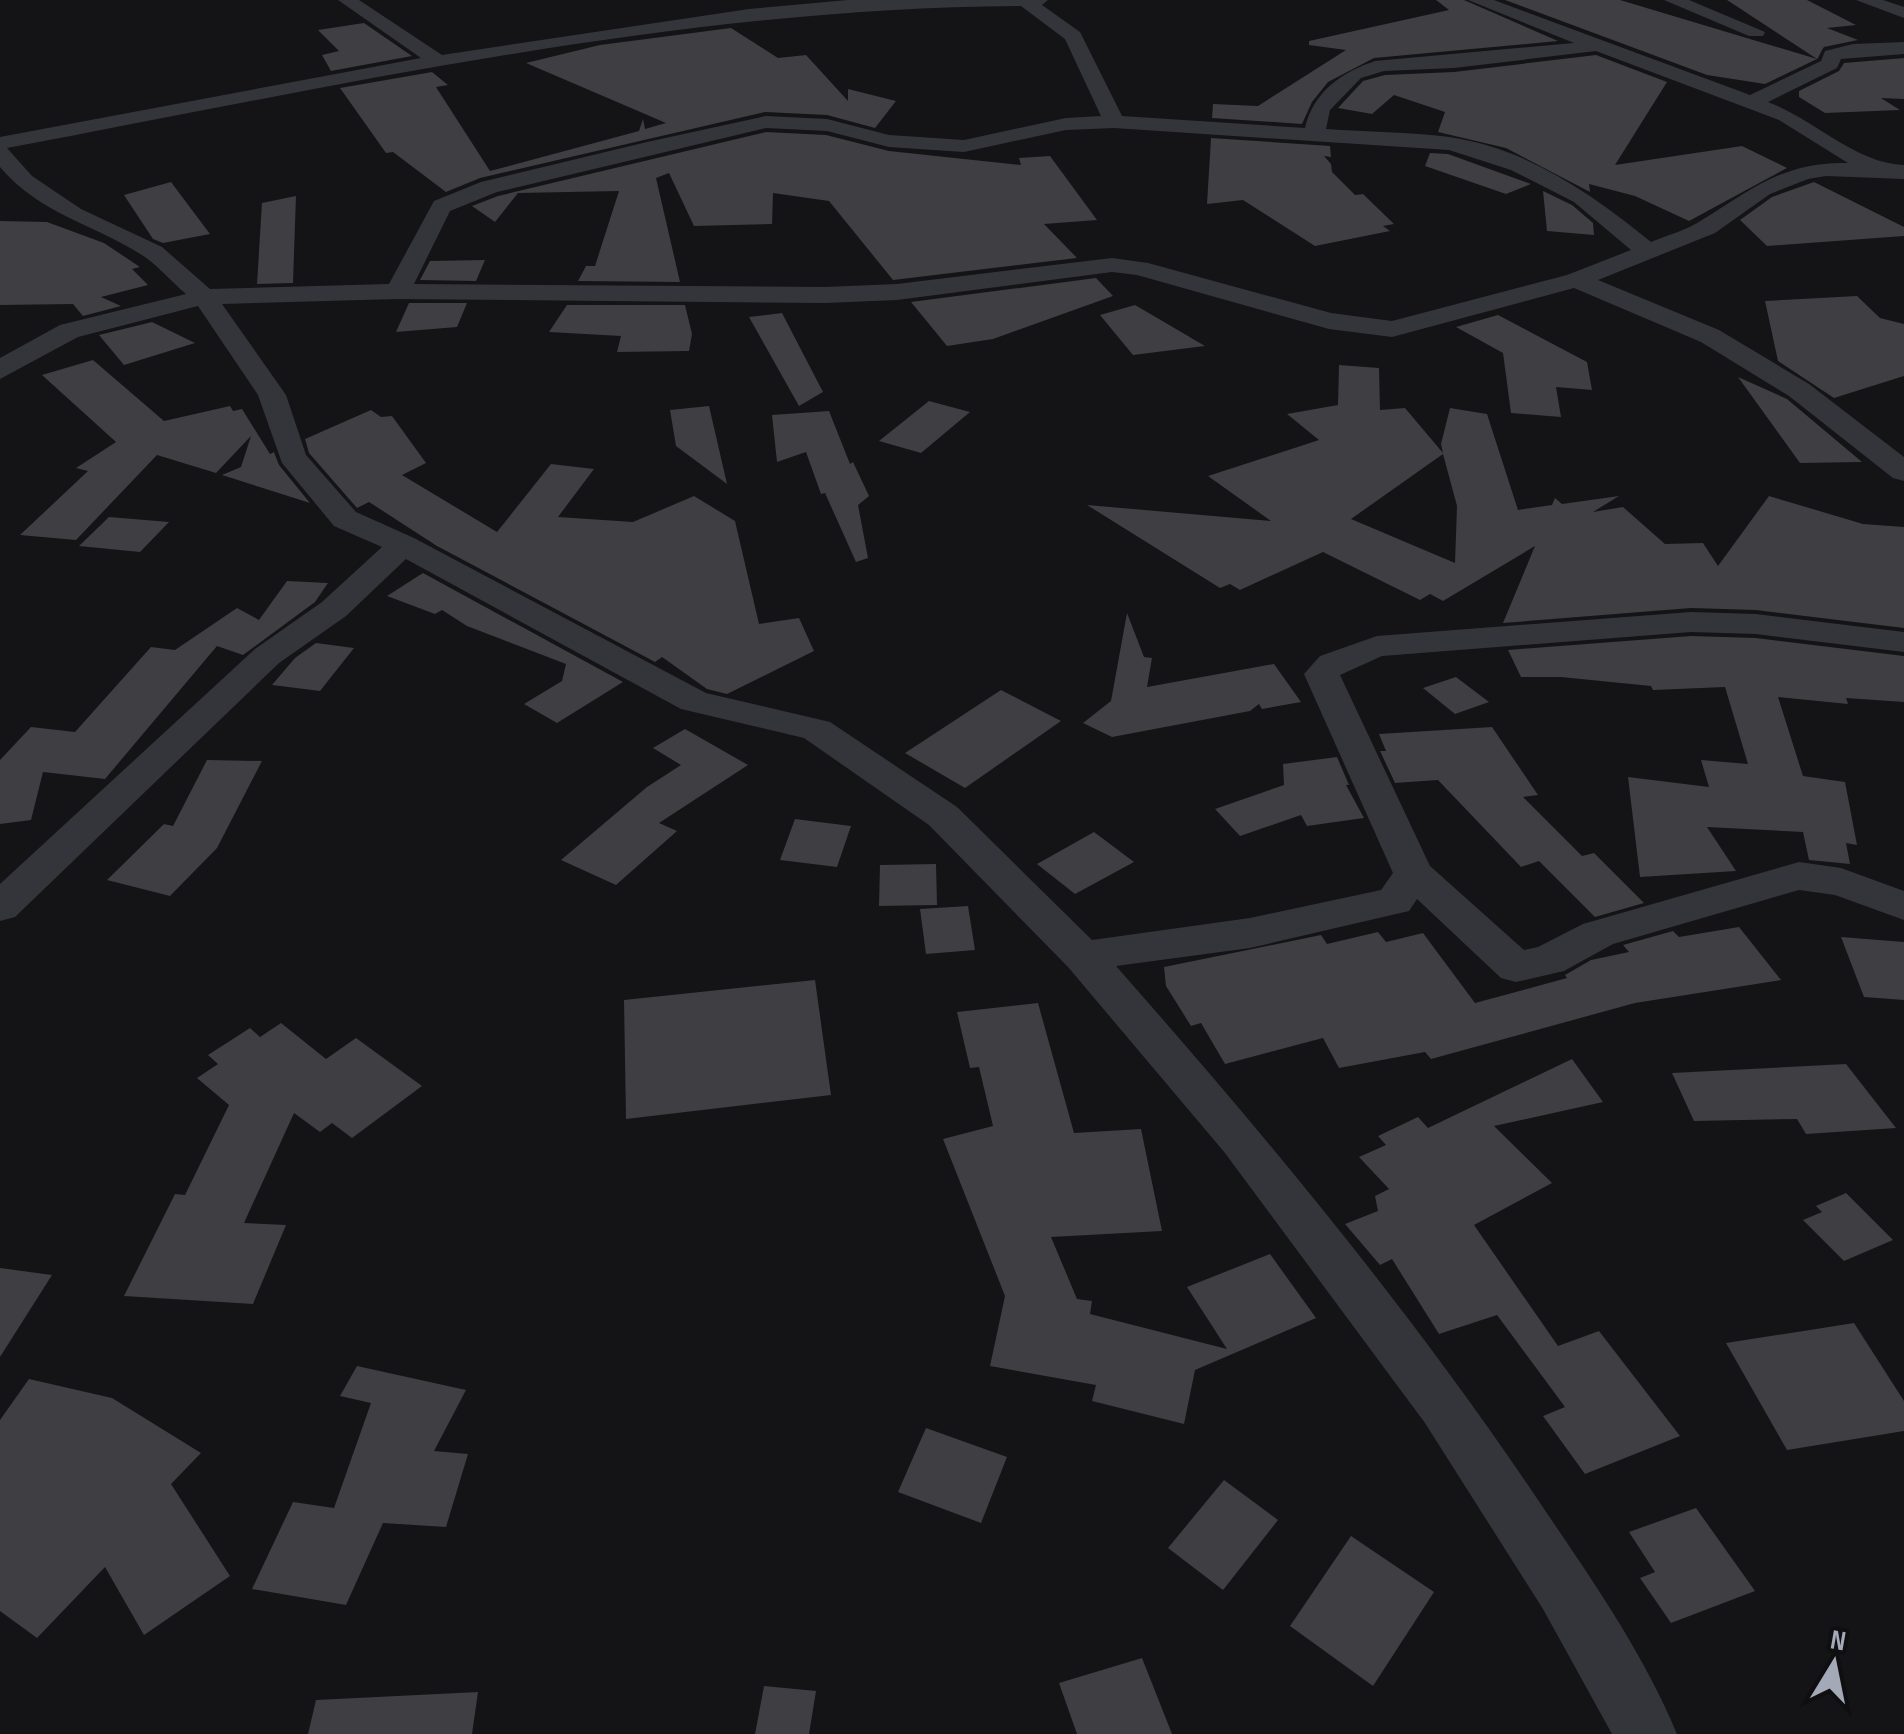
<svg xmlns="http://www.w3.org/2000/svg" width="1904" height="1734" font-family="'Sofia Sans Condensed',sans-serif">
<rect width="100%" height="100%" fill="#141416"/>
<g fill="#3e3e43" fill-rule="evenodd">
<polygon points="1436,0 1464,0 1558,41 1374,58 1328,82 1312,102 1302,124 1212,118 1213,104 1258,106 1346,50 1309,45 1309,41 1449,10"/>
<polygon points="1505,0 1620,0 1817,59 1765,84 1707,75"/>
<polygon points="1727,0 1807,0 1856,25 1827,28 1858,40 1824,47 1822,50 1818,58 1817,59"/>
<polygon points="364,23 412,56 331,71 322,55 339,51 318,30"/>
<polygon points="731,28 778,58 806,55 848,101 848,89 896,101 875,128 827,115 765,112 480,178 446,192 393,152 386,153 340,88 432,72 448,85 436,87 490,171 639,131 643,119 645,129 666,123 526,63 600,45"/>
<polygon points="1596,55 1667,82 1615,165 1742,146 1787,168 1689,221 1635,196 1589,184 1590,192 1506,148 1438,132 1445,112 1394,95 1372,114 1338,108 1363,81 1385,75 1454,72"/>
<polygon points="1904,58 1904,99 1881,98 1900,110 1825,113 1799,97 1799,91 1839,71 1844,63"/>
<polygon points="766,132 826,135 889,151 1021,165 1019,158 1050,156 1097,220 1044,224 1077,258 893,280 829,201 773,193 772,224 694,226 669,173 656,178 680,282 578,281 586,266 595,266 619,191 518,193 495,222 472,206 498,196"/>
<polygon points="1211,138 1330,146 1331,157 1324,156 1331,164 1332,172 1355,195 1363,194 1394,224 1383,226 1390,231 1315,246 1243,200 1207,204"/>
<polygon points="1430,153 1448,154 1531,184 1506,194 1425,166"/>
<polygon points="171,182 210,234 163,243 153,239 124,195"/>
<polygon points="1814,182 1904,227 1904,236 1767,246 1740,220 1772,197"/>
<polygon points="1543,191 1572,205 1593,223 1594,235 1547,231"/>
<polygon points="296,196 293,283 257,284 262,203"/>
<polygon points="0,221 47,222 104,243 140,267 132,269 148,285 101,297 121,306 83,316 73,304 0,305"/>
<polygon points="485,260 476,281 420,280 430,261"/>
<polygon points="1096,278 1113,296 993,339 947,346 911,302"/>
<polygon points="1857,296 1880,318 1904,324 1904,376 1834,398 1778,361 1765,301"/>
<polygon points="409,303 467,303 457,327 396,332"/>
<polygon points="567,305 685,305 692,334 689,351 617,352 621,336 549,332"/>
<polygon points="1135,305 1205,346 1133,355 1100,315"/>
<polygon points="782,313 823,392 799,406 749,317"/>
<polygon points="1498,315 1587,362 1592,390 1556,387 1561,417 1511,413 1503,353 1456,327"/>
<polygon points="152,322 195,343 124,365 99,335"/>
<polygon points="93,360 164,421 230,406 233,411 242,409 270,454 274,452 279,465 310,503 222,475 241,467 251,436 216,473 157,455 76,540 20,535 88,471 76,468 116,442 42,375"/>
<path d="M1339,365l40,3 1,42 25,-2 38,45 -2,-9 9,-36 37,6 31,96 34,-5 3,-7 7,6 57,-8 -26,16 30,-5 42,37 38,-1 15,23 51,-70 94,28 41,3v101l-148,-18 -65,-2 -188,15 32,-77 -92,55 -13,-7 -10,6 -97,-48 -83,38 -10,-6 -10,4 -133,-83 184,16 -63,-45 111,-36 -32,-26 51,-9zM1443,454l14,52 -2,57 -104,-44z"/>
<polygon points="1738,377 1787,399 1862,462 1800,463"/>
<polygon points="929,401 970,412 921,453 879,441"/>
<polygon points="709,406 727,484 676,446 670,410"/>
<polygon points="371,410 381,417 392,416 426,463 402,475 497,532 551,464 594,469 558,517 633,522 694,496 735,521 759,624 799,618 814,651 727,694 707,689 662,657 655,662 437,546 369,502 357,508 309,453 305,439"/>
<polygon points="829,411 850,464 853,462 869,496 858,505 868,558 856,562 825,493 821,494 806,452 777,462 772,415"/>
<polygon points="109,517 169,522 140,552 79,546"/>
<polygon points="423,573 623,682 557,723 524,704 562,681 566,664 467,626 442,610 435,614 387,596"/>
<polygon points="287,581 328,583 315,602 243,655 217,646 105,779 43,772 31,820 0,824 0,760 31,727 75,732 151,647 175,650 237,608 259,620"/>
<polygon points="1127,613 1144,657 1152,658 1147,687 1274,664 1301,702 1262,709 1259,704 1250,711 1112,737 1083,723 1111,701"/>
<polygon points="1691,636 1756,638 1904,656 1904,702 1846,698 1848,704 1778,697 1803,776 1845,782 1857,845 1846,843 1850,864 1809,860 1803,832 1707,827 1736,871 1640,877 1628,777 1709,787 1701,760 1748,764 1725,687 1653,690 1651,686 1561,677 1521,677 1508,650"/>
<polygon points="316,643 354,648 320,691 272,685 295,658"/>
<polygon points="1456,677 1489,702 1455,714 1423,688"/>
<polygon points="1001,690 1061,721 965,788 905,753"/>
<polygon points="1492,727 1538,795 1523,797 1582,856 1594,853 1644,903 1595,917 1539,861 1521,867 1438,780 1395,783 1380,751 1386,751 1379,734"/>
<polygon points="685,729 748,765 659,823 677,831 616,885 561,860 647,787 681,765 653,748"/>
<polygon points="1337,757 1349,785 1346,785 1364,818 1307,826 1301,815 1240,836 1215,809 1284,785 1283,764"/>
<polygon points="207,760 262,761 217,848 170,896 107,880 164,824 173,826"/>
<polygon points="795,819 851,826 837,867 780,860"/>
<polygon points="1094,832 1134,862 1075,894 1037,864"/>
<polygon points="936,864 937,905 879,906 880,865"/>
<polygon points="968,906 975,950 926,954 920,909"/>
<polygon points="1739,927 1781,980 1635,1003 1431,1059 1425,1052 1339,1068 1323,1038 1225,1064 1201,1023 1191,1026 1166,986 1164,967 1321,935 1327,944 1378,932 1386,942 1423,933 1475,1003 1567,978 1565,975 1591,960 1629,952 1623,945 1673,931 1679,937"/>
<polygon points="1841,937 1904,942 1904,1000 1864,997"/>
<polygon points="815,980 831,1095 626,1119 624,1000"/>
<polygon points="1038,1003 1074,1133 1141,1129 1162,1231 1051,1237 1077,1299 1092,1301 1090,1314 1227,1349 1187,1287 1270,1254 1316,1318 1195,1370 1184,1424 1092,1401 1096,1385 990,1366 1005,1296 943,1139 993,1126 979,1067 970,1068 957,1012"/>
<polygon points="281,1023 326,1059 356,1038 422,1086 352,1138 332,1123 320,1132 294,1113 244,1223 286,1225 253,1304 124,1296 175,1194 185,1195 229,1105 197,1078 218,1064 208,1055 250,1028 260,1037"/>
<polygon points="1572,1059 1603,1102 1494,1126 1552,1183 1474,1225 1558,1346 1599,1331 1680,1436 1585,1474 1543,1416 1565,1407 1497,1315 1439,1334 1392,1259 1380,1265 1345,1224 1378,1211 1375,1196 1389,1189 1359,1157 1386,1145 1378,1136 1418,1117 1428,1128"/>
<polygon points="1846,1064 1896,1128 1806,1134 1797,1119 1694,1121 1672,1073"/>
<polygon points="1846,1193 1893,1240 1844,1261 1803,1220 1822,1212 1816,1206"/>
<polygon points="0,1268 52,1275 0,1357"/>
<polygon points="1854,1323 1904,1401 1904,1431 1787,1450 1726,1343"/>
<polygon points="357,1366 466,1390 434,1451 468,1454 446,1527 383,1523 346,1605 252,1589 293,1502 334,1508 371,1403 340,1396"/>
<polygon points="29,1379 112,1398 201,1453 171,1484 230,1576 144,1635 105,1567 37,1638 0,1611 0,1420"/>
<polygon points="926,1428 1007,1457 981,1523 898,1492"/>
<polygon points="1224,1480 1278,1520 1223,1590 1168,1548"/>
<polygon points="1696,1508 1755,1591 1671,1623 1640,1578 1655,1572 1629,1532"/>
<polygon points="1351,1536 1434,1592 1373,1686 1290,1626"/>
<polygon points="1142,1658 1172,1734 1077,1734 1059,1683"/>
<polygon points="764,1686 816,1691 809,1734 755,1734"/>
<polygon points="478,1692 472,1734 308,1734 316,1700"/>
</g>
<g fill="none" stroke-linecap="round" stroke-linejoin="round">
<g fill="#34353b" fill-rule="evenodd">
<path d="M338,0h21l83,55 307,-46 99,-9h200l-6,5 38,27 42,84 183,12c8,-36 37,-56 70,-67l199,-18 -106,-43h26l256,95 71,-34 4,-10 28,-7 51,-2v12l-63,5 -4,9 -69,34c46,17 87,61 136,63v14l-78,-3 -18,3 -38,15 -55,39 -117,47 121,50 90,54 95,73v24l-11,-3 -104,-82 -88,-54 -127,-54 -182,49 -63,-8 -192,-54 -25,-3 -215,28 -72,3 -427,-4 -176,5 64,91 20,60 50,57 58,26 292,155 124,29 127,85 135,133 158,-22 131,-28 12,-17 -89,-199 16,-18 57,-20 314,-24 65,2 148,18v20l-148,-18 -65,-2 -309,24 -42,19 90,191 94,84 14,-3 45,-23 216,-62 42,6 63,23v29l-69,-25 -36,-5 -186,54 -49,27 -48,11 -15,-4 -84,-79 -8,12 -159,37 -134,18c149,169 292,341 418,528 51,76 108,155 143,240h-65l-69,-125 -118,-186 -200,-270 -157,-186 -139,-142 -125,-87 -123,-29 -275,-150 -60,57 -67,47 -264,254 -15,4v-37l255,-235 67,-47 60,-55 -48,-21 -52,-63 -24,-68 -60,-89 -120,31 -78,42v-21l60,-33 126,-31c-14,-12 -27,-27 -41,-37 -50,-33 -103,-41 -145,-90v-30l421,-79zM1021,6l44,33 36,77 -35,2 -102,22 -75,-5 -62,-16 -61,-3 -119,26 -166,40 -47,19 -45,83 -179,5 -48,-42 -81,-38 -49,-33 -25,-28c335,-63 672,-140 1014,-142zM1596,51l183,69 69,43c-63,-2 -96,26 -146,57 -15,10 -34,15 -51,22 -59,-48 -124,-94 -202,-105 -40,-5 -82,-5 -123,-8l4,-19 31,-32 23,-7 70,-3zM766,128l61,3 62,16 75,5 102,-22 48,-2 335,22 62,20 63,32 57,48 -64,25 -175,46 -61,-8 -183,-50 -36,-5 -215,26 -72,3 -411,-3 36,-73 47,-19z"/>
<polygon points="1664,0 1689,0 1765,32 1763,36 1749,36"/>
<polygon points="1856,0 1883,0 1904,7 1904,18"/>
</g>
</g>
<g transform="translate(1834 1664) rotate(10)" stroke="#0f0f11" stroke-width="8" paint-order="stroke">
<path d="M0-8L18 38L0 25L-18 38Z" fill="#a4a9b7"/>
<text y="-15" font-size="28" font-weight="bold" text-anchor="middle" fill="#a4a9b7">N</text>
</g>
</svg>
